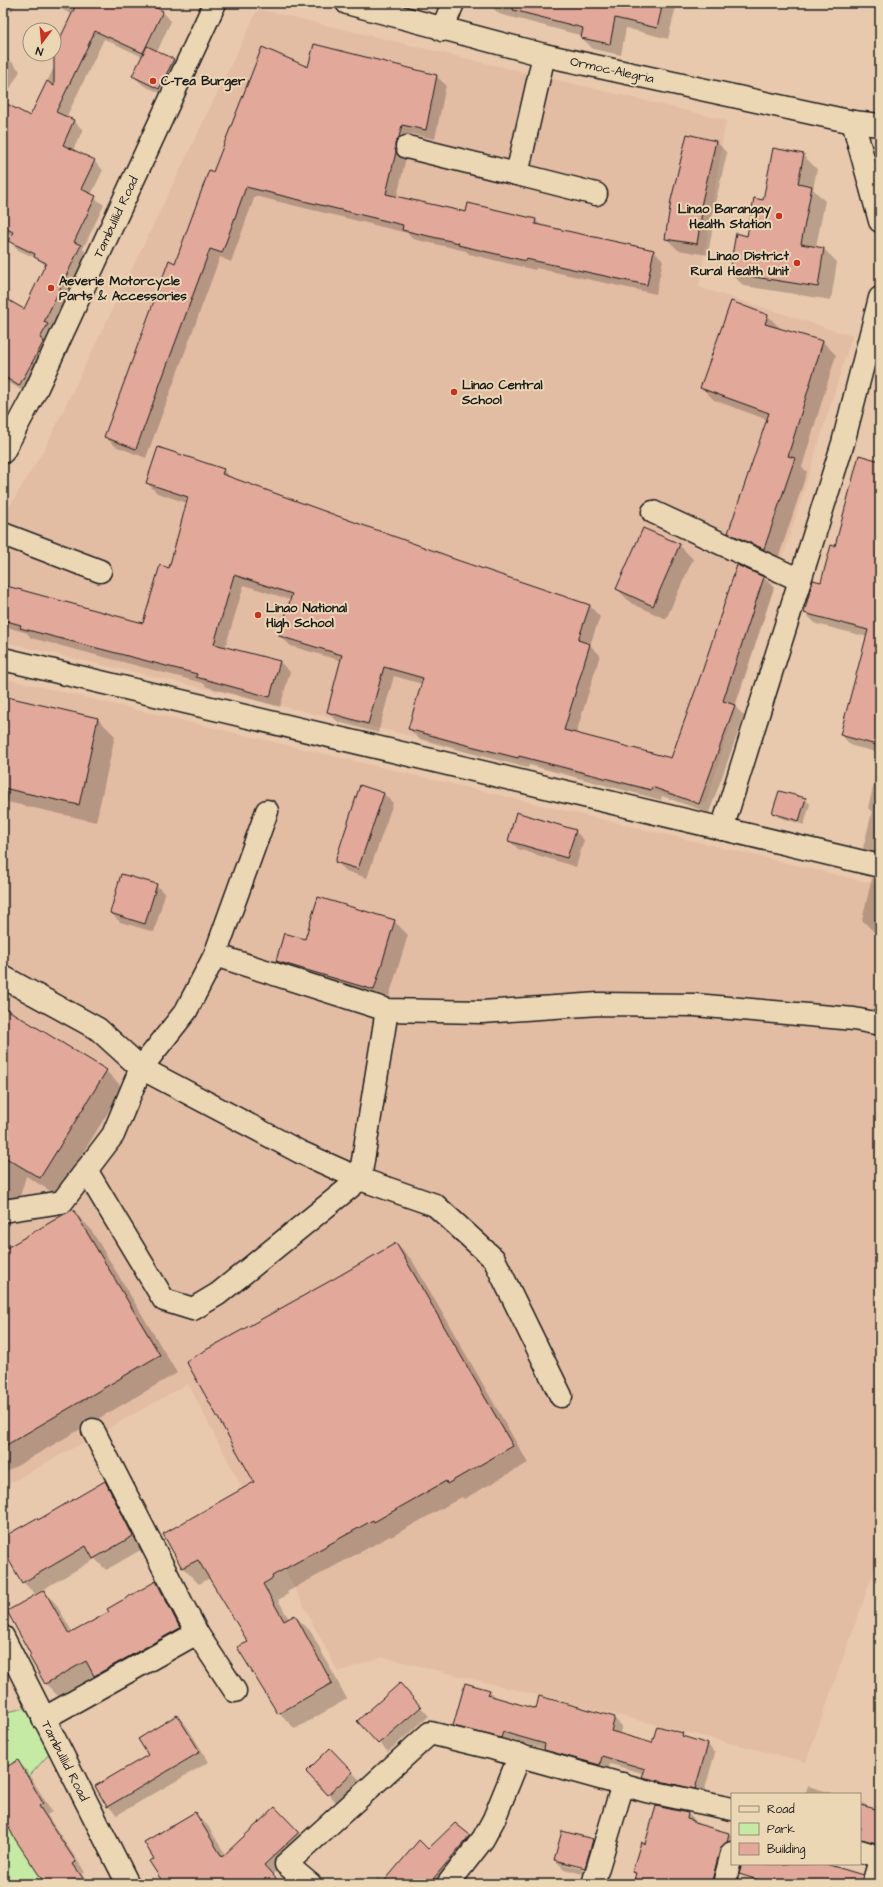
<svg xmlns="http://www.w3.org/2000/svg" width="883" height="1887" font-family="'Architects Daughter',sans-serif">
<rect width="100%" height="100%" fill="#e9c9ad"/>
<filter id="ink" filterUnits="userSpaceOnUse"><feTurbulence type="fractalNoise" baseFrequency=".025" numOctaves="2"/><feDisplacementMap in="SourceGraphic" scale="8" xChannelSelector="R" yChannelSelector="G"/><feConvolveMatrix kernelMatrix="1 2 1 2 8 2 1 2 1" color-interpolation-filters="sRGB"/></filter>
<g filter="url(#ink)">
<g fill="#e3bca4">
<polygon points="258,9 726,120 699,287 852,336 706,804 3,642 3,517 45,448"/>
<polygon points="3,678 880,885 880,1554 806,1762 383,1657 338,1672 188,1384 3,1487"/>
</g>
<g fill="#c5eaa4" stroke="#708360">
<polygon points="29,1707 51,1752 3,1805 3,1713"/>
<polygon points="3,1819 48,1884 3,1884"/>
</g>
<g fill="#0003" fill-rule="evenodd">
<polygon points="3,3 16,3 12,11 3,6"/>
<polygon points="48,3 144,3 163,12 171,21 157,52 173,59 182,68 168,97 143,85 133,76 143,57 104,39 66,118 74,121 83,130 73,150 94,161 103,170 91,195 104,205 83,249 89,255 28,394 3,379 3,298 25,310 46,266 38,259 18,250 9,241 12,235 3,230 3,104 30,117 59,57 73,15"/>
<polygon points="488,3 677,3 668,39 626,28 621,55 593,49 582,38 583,36 499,14"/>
<polygon points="3,57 12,62 20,71 3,101"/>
<polygon points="309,69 436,76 446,85 435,139 412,134 409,147 404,154 405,162 397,197 467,213 535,220 542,226 654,251 663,260 656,294 536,268 535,270 469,254 466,251 413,239 407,233 255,196 231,262 220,257 146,458 115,446 105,437 214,173"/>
<polygon points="716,141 727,153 712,217 714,219 708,255 678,250 666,238"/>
<polygon points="803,155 817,169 813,189 825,201 816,247 824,249 837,262 831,300 744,286 730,273 764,201"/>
<polygon points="732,303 768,316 782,330 823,342 836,355 802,467 807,472 777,562 742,546 729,533 768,420 714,400 701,387"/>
<polygon points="880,462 880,753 852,746 841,735 868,637 816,624 805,613 822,583 835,547"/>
<polygon points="223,470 232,479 451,558 453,560 590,606 600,617 590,645 600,655 576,734 671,759 764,578 774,588 735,706 744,716 709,813 662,796 661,800 529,765 528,768 470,753 419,739 409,729 422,684 394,676 378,733 338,722 328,712 342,661 291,646 280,636 291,600 244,585 225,648 280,662 290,672 280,707 207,687 203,683 31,638 27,633 3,626 3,585 144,624 169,569 187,503 157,493 147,483"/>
<polygon points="679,545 693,559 666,619 631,603 617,589"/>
<polygon points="3,698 98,719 115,736 96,822 3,801"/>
<polygon points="880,759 880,861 873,859 863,848 872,812 868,808"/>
<polygon points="384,794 393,803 367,878 346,871 337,862"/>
<polygon points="805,799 810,804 804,825 778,817 774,813"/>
<polygon points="575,831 584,840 576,867 518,849 509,840"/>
<polygon points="872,878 880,878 880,933 873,931 862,920"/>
<polygon points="156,885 165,894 154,932 120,922 111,913"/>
<polygon points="394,921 408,935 387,1003 291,974 277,960 306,940"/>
<polygon points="3,1008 106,1071 123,1088 57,1195 26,1176 14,1217 3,1214"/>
<polygon points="73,1211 90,1228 177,1373 3,1474 3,1251"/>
<polygon points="396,1244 412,1260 528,1463 464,1499 462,1497 391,1537 390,1536 287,1592 288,1594 278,1600 289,1619 295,1616 311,1632 347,1699 295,1729 279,1713 249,1642 210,1578 199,1584 183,1568 164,1535 256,1482 331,1282"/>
<polygon points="105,1482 117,1494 144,1548 106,1570 95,1559 35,1594 23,1582 3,1548 3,1538 39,1521"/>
<polygon points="156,1582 169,1595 192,1640 108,1688 95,1675 58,1696 46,1684 30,1657 33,1655 44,1591 56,1604 73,1633"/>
<polygon points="489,1691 497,1698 536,1710 614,1718 622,1726 619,1735 653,1744 682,1734 686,1739 708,1745 715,1753 703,1796 651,1785 644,1777 645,1774 610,1764 608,1772 553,1757 545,1749 510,1740 509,1745 462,1733 454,1725"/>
<polygon points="409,1694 429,1716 388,1752 359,1721"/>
<polygon points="177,1716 186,1725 209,1762 117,1815 108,1806 150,1755"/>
<polygon points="330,1750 361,1781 338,1804 307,1772"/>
<polygon points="18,1762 27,1771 52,1812 47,1815 85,1872 82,1873 89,1884 47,1884 14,1835 3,1815 3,1770"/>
<polygon points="808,1786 835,1794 805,1794"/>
<polygon points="860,1801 870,1808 880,1811 880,1847 860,1834"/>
<polygon points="275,1808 307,1841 263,1884 259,1884"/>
<polygon points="195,1813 208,1826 243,1884 165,1884 155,1859"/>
<polygon points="688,1814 698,1823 697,1825 732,1835 732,1855 723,1884 634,1884 636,1875 633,1872 646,1845"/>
<polygon points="455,1825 478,1846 445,1884 373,1884 378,1877 384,1882 428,1850"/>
<path d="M563,1832l30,8 9,9 -8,28 -30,-8 -9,-9zM564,1862l26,7 -1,2 -25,-7z"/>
<polygon points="743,1864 823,1864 862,1876 870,1884 753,1884 756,1876"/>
</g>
<g fill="#e2a99a" stroke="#1c1c1c">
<polygon points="77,3 146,3 163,11 143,53 95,31 56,112 74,120 63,145 95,160 81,189 96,196 74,242 81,245 44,322 48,324 40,338 44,341 19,386 3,376 3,297 24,309 46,263 34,257 35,254 8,241 13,232 3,227 3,102 30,116 47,81 54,86 54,51"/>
<polygon points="514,3 663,3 657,28 615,18 610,44 581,38 583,28 513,10"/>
<polygon points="314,44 437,75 426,130 402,125 399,137 395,144 396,152 386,194 466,212 468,203 536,219 535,224 654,250 647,285 526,259 526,261 458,245 459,243 402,230 403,225 246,187 222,253 210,249 136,449 104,437 169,260 175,263 209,170 213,172 262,47 308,67"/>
<polygon points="147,46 174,59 159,89 132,76"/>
<polygon points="687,134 716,141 701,206 703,206 697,244 665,239 671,200"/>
<polygon points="773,148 804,154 798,183 812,186 801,244 824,248 818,287 729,273 736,233 747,236 754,198 763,200"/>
<polygon points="731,301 768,315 765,324 823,341 788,456 795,458 764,549 728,533 769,413 700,388"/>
<polygon points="158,447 224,469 222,474 451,557 451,558 590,605 578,640 590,644 564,730 671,758 702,672 737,565 764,577 723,701 735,705 699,804 652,787 651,790 519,756 518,758 459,743 408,729 423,678 384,667 368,724 327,712 342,655 279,636 292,594 234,575 214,644 280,661 270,697 196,677 197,674 20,628 21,625 3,620 3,585 143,623 160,565 169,568 188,497 146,483"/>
<polygon points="859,455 880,461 880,746 840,735 868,630 804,613 813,580 821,582 831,545 835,546"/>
<polygon points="643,528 680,544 653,606 616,589"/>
<polygon points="3,696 98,718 79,805 3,788"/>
<polygon points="360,785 384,793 358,869 335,862"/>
<polygon points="779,791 806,798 799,821 772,813"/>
<polygon points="516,812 576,830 567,858 508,841"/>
<polygon points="121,874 157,884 145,924 110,913"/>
<polygon points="318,897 395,920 374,990 276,961 284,933 305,939"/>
<polygon points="3,1007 107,1070 40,1178 3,1156"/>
<polygon points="73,1209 160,1355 3,1447 3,1250"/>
<polygon points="396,1243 513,1446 447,1484 446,1481 374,1522 373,1520 272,1576 273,1578 263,1584 284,1621 295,1615 332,1683 278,1714 237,1647 248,1642 198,1560 182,1568 163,1534 254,1482 186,1361 330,1281"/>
<polygon points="105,1481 133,1536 93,1559 86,1546 22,1583 3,1550 3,1537 37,1518 38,1520"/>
<polygon points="156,1581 180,1628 94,1676 86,1661 45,1684 29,1656 31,1655 7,1611 44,1590 69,1634 109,1612 107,1609"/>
<polygon points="400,1683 421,1707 378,1744 357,1721"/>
<polygon points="465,1683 490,1690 488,1695 536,1709 539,1696 615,1717 611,1731 652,1743 657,1726 683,1733 682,1736 708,1744 695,1789 642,1777 645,1769 602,1756 600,1765 544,1750 545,1744 503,1732 501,1738 453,1726"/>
<polygon points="177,1715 200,1752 107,1807 95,1786 148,1755 138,1739"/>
<polygon points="330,1748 353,1772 328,1795 306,1772"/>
<polygon points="18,1760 43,1803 39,1806 76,1862 73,1864 87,1884 45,1884 13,1836 3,1815 3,1769"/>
<polygon points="860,1805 880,1810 880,1844 860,1839"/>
<polygon points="656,1806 688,1813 687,1819 694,1821 694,1823 729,1833 727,1842 720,1850 711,1884 633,1884 636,1873 632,1872 641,1842 645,1844"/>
<polygon points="275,1807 299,1832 264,1865 281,1884 164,1884 149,1861 154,1859 144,1842 195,1812 222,1857"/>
<polygon points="455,1823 470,1835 429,1884 382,1884 419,1840 428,1849"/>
<polygon points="562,1831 593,1839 585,1868 554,1860"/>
<polygon points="742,1864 826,1864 863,1875 861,1884 771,1884 739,1874"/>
</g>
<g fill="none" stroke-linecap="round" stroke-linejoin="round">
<g stroke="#1c1c1c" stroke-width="25">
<g id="minor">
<polyline points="347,3 544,55 853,122 880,125"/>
<polyline points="442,30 453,3"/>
<polyline points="853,122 880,221"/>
<polyline points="407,147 517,174 544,55"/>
<polyline points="517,174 596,194"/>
<polyline points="3,452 36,390 215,3"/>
<polyline points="653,512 800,580"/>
<polyline points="3,534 100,571"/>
<polyline points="3,659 880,866"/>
<polyline points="267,811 215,955 186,1011 141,1068 300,1152 360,1179 435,1205 494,1259 561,1396"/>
<polyline points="722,829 843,443 880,298"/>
<polyline points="215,955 387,1010 482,1012 599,1004 695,1005 854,1019 880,1024"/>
<polyline points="3,977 98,1029 141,1068 113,1135 62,1202 3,1211"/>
<polyline points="86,1170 164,1300 193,1309 218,1294 360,1179 387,1010"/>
<polyline points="93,1430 197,1633 235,1691"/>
<polyline points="3,1637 128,1884"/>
<polyline points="43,1719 197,1633"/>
<polyline points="860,1851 880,1857"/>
<polyline points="310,1884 286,1864 430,1733 488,1747 646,1791 732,1809"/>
<polyline points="448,1884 483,1839 494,1819 520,1755"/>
<polyline points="593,1884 623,1784"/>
<polyline points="724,1884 732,1853"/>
<polyline points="873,1884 880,1860"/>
</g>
</g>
<use href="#minor" stroke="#ecd7b5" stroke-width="22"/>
</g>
</g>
<g fill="#c8321e" stroke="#ecd7b5" stroke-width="1.5">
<circle cx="153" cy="81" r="4"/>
<circle cx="779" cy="216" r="4"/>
<circle cx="797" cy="263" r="4"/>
<circle cx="51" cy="288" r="4"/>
<circle cx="454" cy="392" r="4"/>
<circle cx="258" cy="615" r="4"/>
</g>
<g text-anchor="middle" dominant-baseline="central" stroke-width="4" stroke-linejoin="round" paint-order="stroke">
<g font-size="13" fill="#1c1c1c" stroke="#ecd7b5">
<text transform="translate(612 70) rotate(12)">Ormoc-Alegria</text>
<text transform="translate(116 217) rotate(-65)">Tambulilid Road</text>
<text transform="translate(65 1761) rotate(63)">Tambulilid Road</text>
</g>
<g font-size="13" font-weight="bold" fill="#1c1c1c" stroke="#ecd7b5" text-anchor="start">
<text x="161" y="81">C-Tea Burger</text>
<text x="771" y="209" text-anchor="end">Linao Barangay<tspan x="771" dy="15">Health Station</tspan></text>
<text x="789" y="256" text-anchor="end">Linao District<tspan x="789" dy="15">Rural Health Unit</tspan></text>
<text x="59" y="281">Aeverie Motorcycle<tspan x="59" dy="15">Parts &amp; Accessories</tspan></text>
<text x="462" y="385">Linao Central<tspan x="462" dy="15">School</tspan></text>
<text x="266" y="608">Linao National<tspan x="266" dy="15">High School</tspan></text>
</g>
</g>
<rect width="883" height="1887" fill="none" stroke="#ecd7b5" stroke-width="16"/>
<rect x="8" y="8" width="867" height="1871" fill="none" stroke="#1c1c1c" stroke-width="1.5" filter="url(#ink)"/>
<rect x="731" y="1793" width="130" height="72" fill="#ecd7b5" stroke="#998c78"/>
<rect x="739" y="1806" width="20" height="6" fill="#ecd7b5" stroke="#998c78"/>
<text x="767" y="1813" font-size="12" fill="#1c1c1c">Road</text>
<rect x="739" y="1823" width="20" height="12" fill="#c5eaa4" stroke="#998c78"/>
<text x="767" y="1833" font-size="12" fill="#1c1c1c">Park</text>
<rect x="739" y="1843" width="20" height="12" fill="#e2a99a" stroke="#998c78"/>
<text x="767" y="1853" font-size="12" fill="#1c1c1c">Building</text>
<g transform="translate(42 42) rotate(196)"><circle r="19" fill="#ecd7b5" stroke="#998c78"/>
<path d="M0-3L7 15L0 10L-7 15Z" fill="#c8321e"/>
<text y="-6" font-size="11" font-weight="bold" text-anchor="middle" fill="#1c1c1c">N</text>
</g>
</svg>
